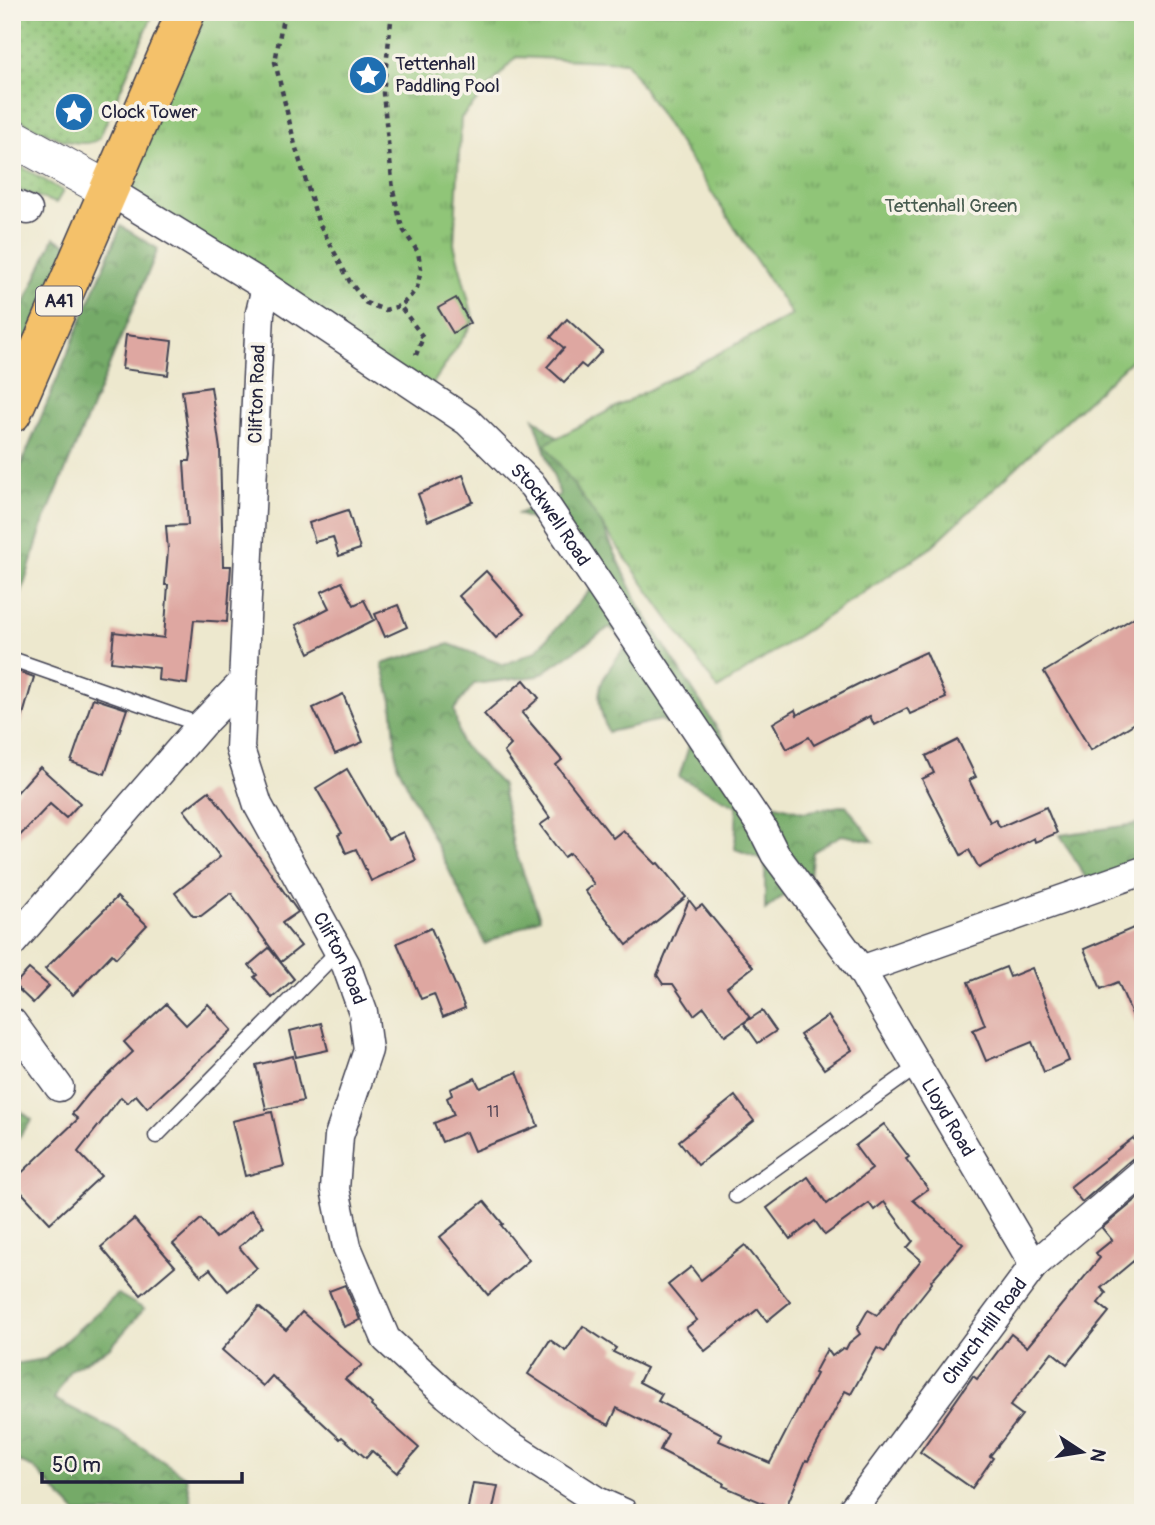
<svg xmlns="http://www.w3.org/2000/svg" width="1155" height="1525" font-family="Pangolin,sans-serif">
<defs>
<pattern id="grass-dots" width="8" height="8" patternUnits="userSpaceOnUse" patternTransform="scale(1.75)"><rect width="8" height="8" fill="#90c578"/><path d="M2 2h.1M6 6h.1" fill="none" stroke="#75a064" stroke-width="1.8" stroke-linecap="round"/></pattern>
<pattern id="forest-crowns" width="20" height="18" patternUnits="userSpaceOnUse" patternTransform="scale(1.75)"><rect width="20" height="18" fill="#74aa68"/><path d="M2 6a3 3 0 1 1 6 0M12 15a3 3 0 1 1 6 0" fill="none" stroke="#5f8a57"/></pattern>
<pattern id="park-tufts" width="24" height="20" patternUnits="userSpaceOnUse" patternTransform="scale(1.75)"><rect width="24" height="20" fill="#90c578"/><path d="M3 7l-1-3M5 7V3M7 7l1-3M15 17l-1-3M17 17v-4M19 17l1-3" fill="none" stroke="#75a064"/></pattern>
</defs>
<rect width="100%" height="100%" fill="#f7f3e8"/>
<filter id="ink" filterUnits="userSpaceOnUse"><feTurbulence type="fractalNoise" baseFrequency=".0143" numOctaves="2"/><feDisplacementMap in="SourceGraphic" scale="14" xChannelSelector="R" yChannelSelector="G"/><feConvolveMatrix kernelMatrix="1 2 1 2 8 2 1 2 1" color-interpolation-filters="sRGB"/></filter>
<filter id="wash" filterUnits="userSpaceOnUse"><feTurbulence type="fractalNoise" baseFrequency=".00686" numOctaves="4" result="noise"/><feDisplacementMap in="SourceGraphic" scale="28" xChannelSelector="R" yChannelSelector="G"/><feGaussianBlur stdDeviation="1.57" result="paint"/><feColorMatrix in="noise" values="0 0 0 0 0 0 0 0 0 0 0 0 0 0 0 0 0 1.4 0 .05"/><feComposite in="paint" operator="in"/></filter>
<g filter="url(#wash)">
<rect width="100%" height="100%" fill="#ede8ce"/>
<g fill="url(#grass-dots)" stroke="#59745a" stroke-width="2">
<path d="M12,12h142l-55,127c-24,14 -64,-12 -87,-23z"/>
<polygon points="12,161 63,191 56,203 12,188"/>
</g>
<g fill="url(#forest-crowns)" stroke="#4b6652" stroke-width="2">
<polygon points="121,226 158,249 43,524 18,604 12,611 12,487"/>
<polygon points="54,238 72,247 12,393 12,331"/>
<path d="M534,418l30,25 76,164 124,195 40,10 42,-7 27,36 -31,-6 -29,17 -3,22 -45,36v-50l-30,-11 2,-43 -58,-29 13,-40 -31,-17 -53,12c-18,-44 -7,-52 19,-88l-17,-17 -72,49 -64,8 -20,26 7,33 41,42 11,60 27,73 -55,26 -88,-180 -5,-63 -10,-37 67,-20 55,21 32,-14 56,-63 -26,-54 -48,-20 42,-19z"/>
<polygon points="1143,817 1143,867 1090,885 1060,835 1137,824"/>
<polygon points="12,1104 32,1120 12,1146"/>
<polygon points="118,1294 144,1309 111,1347 70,1370 54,1399 124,1435 186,1477 193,1513 76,1513 34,1468 12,1459 12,1364 45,1359"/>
</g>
<polygon fill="url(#park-tufts)" stroke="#59745a" stroke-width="2" points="196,12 1143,12 1143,349 929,549 718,689 545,444 792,315 626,62 516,57 461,118 454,244 474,321 428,391 123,188"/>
<g id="blocks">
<g fill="#dea7a1">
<polygon points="456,298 470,323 453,333 438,308"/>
<polygon points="567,319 602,351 586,368 581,364 564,382 547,367 564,348 551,337"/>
<polygon points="126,335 172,341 168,375 122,369"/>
<polygon points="211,387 220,449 223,566 231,566 227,622 194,620 187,684 158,680 159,668 111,662 114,632 164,638 168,585 165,585 168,550 166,526 188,525 184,461 190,461 191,455 182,391"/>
<polygon points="463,475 473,502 428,521 418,494"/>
<polygon points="348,510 360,549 339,556 333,537 315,542 309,523"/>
<polygon points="486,571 524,614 496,638 459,596"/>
<polygon points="342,582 354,605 364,600 374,620 309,653 296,625 329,608 321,592"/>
<polygon points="398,605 407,627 385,637 375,614"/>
<polygon points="1143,612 1143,718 1091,750 1044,672"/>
<polygon points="926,652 946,698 910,714 907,708 874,725 870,716 814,745 809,737 787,749 773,723 795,710 797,715 876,675"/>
<polygon points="12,669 34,677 18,732 12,731"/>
<polygon points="524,680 539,698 522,713 562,760 556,765 613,838 623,830 656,864 658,863 686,897 627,945 585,891 594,884 570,853 564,857 540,825 550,818 504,752 511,745 484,714"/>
<polygon points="343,694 363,742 335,754 313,708"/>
<polygon points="93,698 127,709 105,774 71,762"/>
<polygon points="958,740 976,777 969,780 990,822 995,819 1000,827 1046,807 1057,833 1035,842 1034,838 979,868 969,850 961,855 922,779 934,773 926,756"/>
<polygon points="40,767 80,803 66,818 50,804 12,844 12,798"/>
<polygon points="347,769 388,839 403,832 416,860 371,881 356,849 346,853 338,835 342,833 316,788"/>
<polygon points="209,791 266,866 298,912 282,923 301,946 281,962 231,893 201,916 193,916 175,893 220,857 184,810"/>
<polygon points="117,897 147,925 116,958 112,954 73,995 45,969"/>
<polygon points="689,900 696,909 702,905 753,967 727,987 750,1018 725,1036 704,1007 694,1015 673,984 663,984 657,975"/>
<polygon points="1138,926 1143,938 1143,1039 1118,982 1101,989 1084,949"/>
<polygon points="431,928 465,1008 443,1017 434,994 421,999 397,943"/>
<polygon points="269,948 294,979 272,998 254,977 257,975 249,965"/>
<polygon points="1006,967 1010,977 1032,968 1069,1061 1044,1072 1032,1042 986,1061 973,1030 985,1025 968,982"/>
<polygon points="29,969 49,986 33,1003 14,985"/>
<polygon points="166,1004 186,1025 208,1004 232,1030 147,1108 136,1095 127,1103 121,1097 78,1152 101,1176 50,1223 12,1182 78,1119 72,1114 90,1092 133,1052 124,1042"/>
<polygon points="762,1011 776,1031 758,1043 744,1023"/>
<polygon points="828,1016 852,1050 824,1069 800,1035"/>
<polygon points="321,1023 328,1050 296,1057 290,1031"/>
<polygon points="293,1056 303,1101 266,1109 256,1065"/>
<polygon points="517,1072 538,1126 474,1151 466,1132 442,1142 434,1123 454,1115 447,1098 452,1095 450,1089 475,1078 480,1088"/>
<polygon points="735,1096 754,1121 698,1165 679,1141"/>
<polygon points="272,1112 284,1166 245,1176 232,1121"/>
<polygon points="884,1124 909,1157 906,1159 928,1189 913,1200 963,1244 931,1281 932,1283 902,1321 885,1352 877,1348 851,1394 845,1391 808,1461 806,1460 784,1512 723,1486 724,1483 660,1450 668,1434 617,1408 609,1425 593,1417 528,1374 550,1340 566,1351 583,1326 616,1348 613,1352 646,1368 639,1382 662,1394 658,1401 722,1434 719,1441 770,1463 816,1374 814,1373 827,1349 832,1356 843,1348 846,1349 849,1343 860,1334 857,1329 868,1310 877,1315 921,1260 907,1248 913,1241 884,1202 874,1210 869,1203 825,1235 815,1221 790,1239 767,1208 808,1177 827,1204 872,1169 855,1146"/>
<polygon points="1133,1138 1143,1151 1143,1156 1132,1159 1082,1202 1070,1187"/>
<polygon points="1143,1194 1143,1253 1101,1288 1106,1293 1098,1303 1109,1312 1067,1364 1052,1352 1010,1406 1022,1415 990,1456 993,1458 972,1488 920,1452 973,1376 977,1379 1011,1334 1027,1347 1100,1258 1096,1253 1112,1240 1102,1228"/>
<polygon points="484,1201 503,1224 501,1225 529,1260 488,1295 440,1237"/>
<polygon points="251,1210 264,1226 239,1247 257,1268 228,1291 210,1269 201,1276 173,1244 201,1219 216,1238"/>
<polygon points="134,1219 175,1266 141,1295 101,1247"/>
<polygon points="745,1245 790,1302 767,1321 758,1309 705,1351 686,1328 697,1320 668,1285 691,1267 701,1280"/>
<polygon points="345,1285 360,1320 344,1327 329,1291"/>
<polygon points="259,1307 286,1330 302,1312 362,1365 345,1379 372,1404 371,1406 419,1448 397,1473 372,1451 366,1458 342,1437 340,1439 272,1376 263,1386 222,1350"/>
<polygon points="473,1483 498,1486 492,1513 467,1513"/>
</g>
</g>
</g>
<g filter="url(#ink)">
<use href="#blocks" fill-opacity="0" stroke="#404051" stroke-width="2"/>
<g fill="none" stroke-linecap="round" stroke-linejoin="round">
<g stroke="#404051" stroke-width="17">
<g id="service">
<polyline points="12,659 201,725"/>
<polyline points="156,1136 339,950"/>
<polyline points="736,1196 918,1066"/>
</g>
</g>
<g stroke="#404051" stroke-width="31">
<g id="minor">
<path id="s1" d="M108,190l158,97 201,134 66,65 228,340 14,28 86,116 173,295"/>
<polyline points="12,203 28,210"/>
<path id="s2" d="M266,287l-6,26 -20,436 18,56 88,160 17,47 5,38 -29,86 -4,53 12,58 39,92 61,56 57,46 93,60 27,12"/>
<polyline points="12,943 201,725 242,683"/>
<polyline points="861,970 1143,871"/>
<polyline points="12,1022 59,1087"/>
<path id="s3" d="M850,1513l184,-248 109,-93"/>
</g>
</g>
<g stroke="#404051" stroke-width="39">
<polyline id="tertiary" points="12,137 108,190"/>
</g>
<g stroke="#404051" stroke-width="41">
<polyline id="trunk" points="12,413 186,12"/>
</g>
<g stroke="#404051" stroke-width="4.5" stroke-dasharray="5 5" stroke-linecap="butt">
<polyline points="284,12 275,62 295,145 318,221 350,282 366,303 385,310 400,306 423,337 416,355"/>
<polyline points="392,12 383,93 393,190 402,228 418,252 421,269 417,288 409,298 400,306"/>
</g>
<use href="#service" stroke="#fff" stroke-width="14"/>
<use href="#minor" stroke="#fff" stroke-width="28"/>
<use href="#tertiary" stroke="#fff" stroke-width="37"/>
<use href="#trunk" stroke="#f4c16a" stroke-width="38"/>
</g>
</g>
<defs>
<g id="sight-disc" transform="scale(2.0125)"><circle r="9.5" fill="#1f6fb2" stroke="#f7f3e8"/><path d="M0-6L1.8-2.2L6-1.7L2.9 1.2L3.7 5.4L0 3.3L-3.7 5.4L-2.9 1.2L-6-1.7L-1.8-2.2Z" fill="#fff"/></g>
</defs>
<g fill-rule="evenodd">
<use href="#sight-disc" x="368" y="75"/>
<use href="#sight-disc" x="74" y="112"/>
</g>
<g text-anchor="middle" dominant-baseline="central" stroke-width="7" stroke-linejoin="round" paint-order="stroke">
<g font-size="16" fill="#514354">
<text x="493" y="1112">11</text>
</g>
<rect fill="#f7f3e8" stroke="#62616f" stroke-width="2" x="36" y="286.5" width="46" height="29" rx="5"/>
<g font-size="18" font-weight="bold" fill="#22223b">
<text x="59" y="301">A41</text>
</g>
<g font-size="19" fill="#22223b" stroke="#f7f3e8" text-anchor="start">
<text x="395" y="64">Tettenhall<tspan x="395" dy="22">Paddling Pool</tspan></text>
<text x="101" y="112">Clock Tower</text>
</g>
<g font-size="19" fill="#485b50" stroke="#f7f3e8">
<text x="951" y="206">Tettenhall Green</text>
</g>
<g font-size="19" fill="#22223b" stroke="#f7f3e8">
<text transform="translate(257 394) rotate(-88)">Clifton Road</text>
<text stroke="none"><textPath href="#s1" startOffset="553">Stockwell Road</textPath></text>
<text stroke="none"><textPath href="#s2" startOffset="696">Clifton Road</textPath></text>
<text stroke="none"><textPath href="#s1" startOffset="1276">Lloyd Road</textPath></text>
<text stroke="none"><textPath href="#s3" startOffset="226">Church Hill Road</textPath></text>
</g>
</g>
<rect width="1155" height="1525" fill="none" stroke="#f7f3e8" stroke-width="42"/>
<g transform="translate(1082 1452) rotate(102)" stroke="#f7f3e8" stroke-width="5" paint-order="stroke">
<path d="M0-5L12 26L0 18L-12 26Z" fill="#22223b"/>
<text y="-10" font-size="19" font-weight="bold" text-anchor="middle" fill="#22223b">N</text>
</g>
<path d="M42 1472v10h200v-10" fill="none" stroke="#22223b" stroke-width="3.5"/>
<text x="52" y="1472" font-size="21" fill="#22223b" stroke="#f7f3e8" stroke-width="5" paint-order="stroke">50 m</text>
</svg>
